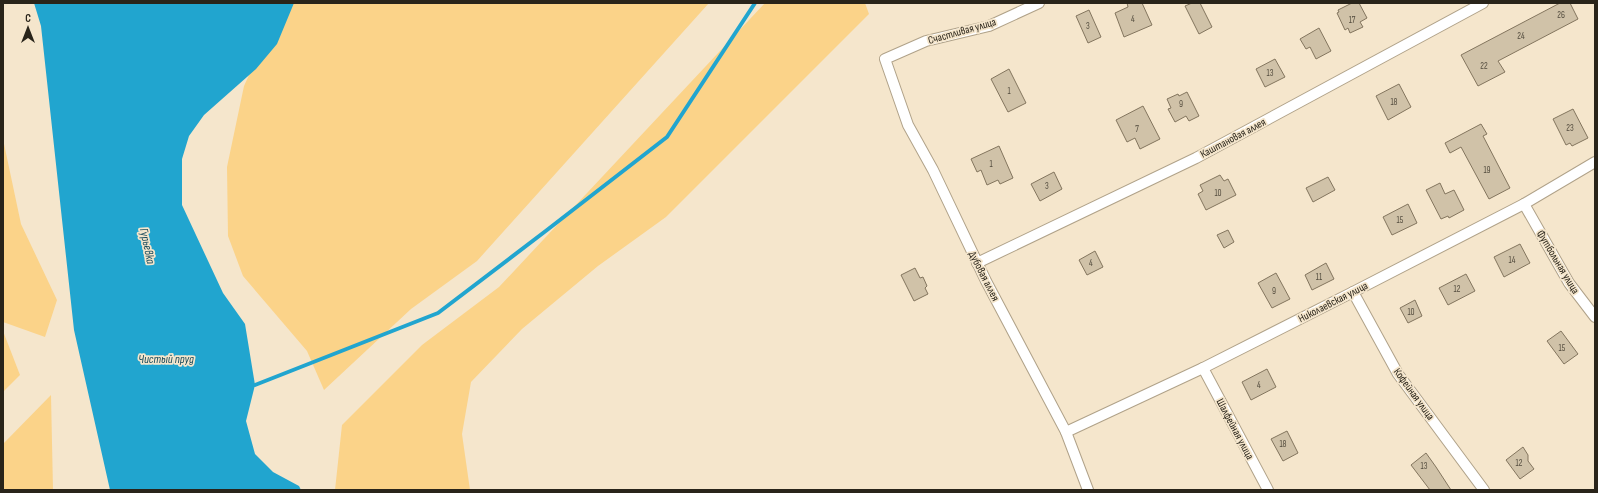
<svg xmlns="http://www.w3.org/2000/svg" width="1598" height="493" font-family="'Sofia Sans Condensed',sans-serif">
<rect width="100%" height="100%" fill="#f5e6cc"/>
<g fill="#fbd389">
<polygon points="290,3 709,3 477,261 411,309 324,390 307,351 243,276 228,236 227,167 244,86 271,27"/>
<polygon points="765,3 865,3 869,14 666,217 598,266 522,329 471,382 462,434 470,490 335,490 342,425 422,345 499,287"/>
<polygon points="3,139 21,224 57,300 45,337 3,322"/>
<polygon points="3,331 20,375 3,392"/>
<polygon points="51,395 53,490 3,490 3,444"/>
</g>
<polygon fill="#21a5cf" points="34,3 294,3 277,44 256,69 204,115 189,136 182,159 182,205 223,293 245,324 255,385 246,421 255,454 273,472 299,486 301,490 110,490 74,330 41,26"/>
<g fill="none" stroke-linecap="round" stroke-linejoin="round">
<polyline stroke="#21a5cf" stroke-width="4" points="255,385 438,313 547,230 667,137 755,3"/>
</g>
<g fill="#d0c2a8" stroke="#83755e">
<polygon points="1127,3 1142,3 1152,25 1124,37 1115,13 1128,7"/>
<polygon points="1192,3 1200,3 1212,27 1199,34 1185,6"/>
<polygon points="1352,3 1359,3 1367,18 1360,22 1363,27 1350,33 1348,28 1345,30 1337,13 1339,12 1338,10"/>
<polygon points="1560,3 1570,3 1578,19 1498,61 1505,72 1478,86 1461,55"/>
<polygon points="1089,10 1101,37 1088,43 1076,16"/>
<polygon points="1319,28 1331,51 1316,59 1310,47 1306,49 1300,39"/>
<polygon points="1275,59 1285,77 1265,87 1256,69"/>
<polygon points="1009,69 1026,103 1008,112 991,79"/>
<polygon points="1399,84 1411,107 1388,120 1376,96"/>
<polygon points="1187,92 1199,116 1189,121 1186,116 1175,122 1168,109 1171,108 1167,99 1178,94 1179,96"/>
<polygon points="1143,106 1160,139 1140,149 1135,138 1127,142 1116,120"/>
<polygon points="1573,109 1588,138 1572,146 1570,143 1566,145 1553,119"/>
<polygon points="1481,124 1487,134 1483,136 1510,188 1489,199 1461,147 1450,153 1445,143"/>
<polygon points="999,146 1013,178 1000,184 998,180 987,185 981,170 977,172 971,159"/>
<polygon points="1054,172 1062,189 1040,201 1031,184"/>
<polygon points="1220,175 1224,181 1228,179 1236,195 1206,210 1198,194 1203,191 1200,185"/>
<polygon points="1328,177 1335,190 1313,202 1306,188"/>
<polygon points="1440,183 1445,194 1454,190 1464,210 1449,218 1448,216 1441,219 1426,190"/>
<polygon points="1408,204 1417,223 1392,235 1383,217"/>
<polygon points="1228,230 1234,242 1224,248 1217,235"/>
<polygon points="1520,244 1530,263 1504,277 1494,257"/>
<polygon points="1095,251 1103,267 1087,275 1079,260"/>
<polygon points="1326,263 1334,279 1312,290 1305,275"/>
<polygon points="915,268 920,278 923,277 927,286 925,288 928,294 914,301 901,275"/>
<polygon points="1276,273 1290,299 1272,308 1258,283"/>
<polygon points="1466,274 1475,291 1448,305 1439,288"/>
<polygon points="1415,300 1422,316 1408,323 1400,308"/>
<polygon points="1561,331 1578,354 1564,364 1547,341"/>
<polygon points="1267,369 1276,387 1251,400 1242,382"/>
<polygon points="1287,431 1298,453 1283,461 1271,439"/>
<polygon points="1523,447 1528,455 1528,461 1534,469 1520,479 1506,460"/>
<polygon points="1426,453 1436,467 1451,490 1430,490 1411,465"/>
</g>
<g fill="none" stroke-linecap="round" stroke-linejoin="round">
<g stroke="#b0a289" stroke-width="12">
<g id="minor">
<polyline points="1039,3 989,26 926,41 885,59 908,125 933,170 986,281 1066,432 1088,490"/>
<polyline points="1524,204 1569,283 1595,317"/>
<polyline points="977,263 1196,158 1483,3"/>
<polyline points="1353,292 1398,374 1484,490"/>
<polyline points="1203,368 1268,490"/>
<polyline points="1066,432 1203,368 1353,292 1524,204 1595,162"/>
</g>
</g>
<use href="#minor" stroke="#fff" stroke-width="10"/>
</g>
<g text-anchor="middle" dominant-baseline="central" stroke-width="3.5" stroke-linejoin="round" paint-order="stroke">
<g font-size="9" fill="#534c3e">
<text x="1561" y="15">26</text>
<text x="1133" y="19">4</text>
<text x="1352" y="20">17</text>
<text x="1088" y="26">3</text>
<text x="1521" y="36">24</text>
<text x="1484" y="66">22</text>
<text x="1270" y="73">13</text>
<text x="1009" y="91">1</text>
<text x="1394" y="102">18</text>
<text x="1181" y="104">9</text>
<text x="1570" y="128">23</text>
<text x="1137" y="129">7</text>
<text x="991" y="164">1</text>
<text x="1487" y="170">19</text>
<text x="1047" y="186">3</text>
<text x="1218" y="193">10</text>
<text x="1400" y="220">15</text>
<text x="1512" y="260">14</text>
<text x="1091" y="263">4</text>
<text x="1319" y="277">11</text>
<text x="1457" y="289">12</text>
<text x="1274" y="291">9</text>
<text x="1411" y="312">10</text>
<text x="1562" y="348">15</text>
<text x="1259" y="385">4</text>
<text x="1283" y="444">18</text>
<text x="1519" y="463">12</text>
<text x="1424" y="466">13</text>
</g>
<g font-size="11" fill="#29241a" stroke="#f5e6cc">
<text transform="translate(962 31) rotate(-16)">Счастливая улица</text>
<text transform="translate(1233 138) rotate(-28)">Каштановая аллея</text>
<text transform="translate(1558 262) rotate(59)">Футбольная улица</text>
<text transform="translate(984 276) rotate(63)">Дубовая аллея</text>
<text transform="translate(1333 302) rotate(-27)">Николаевская улица</text>
<text transform="translate(1414 394) rotate(54)">Кофейная улица</text>
<text transform="translate(1235 429) rotate(62)">Шалфейная улица</text>
</g>
<g font-size="12" font-style="italic" fill="#15485a" stroke="#f5e6cc">
<text transform="translate(147 246) rotate(78)">Гурьевка</text>
<text x="166" y="359">Чистый пруд</text>
</g>
</g>
<rect width="1598" height="493" fill="none" stroke="#29241a" stroke-width="8"/>
<g transform="translate(28 28)" stroke="#f5e6cc" stroke-width="3" paint-order="stroke">
<path d="M0-3L7 15L0 10L-7 15Z" fill="#29241a"/>
<text y="-6" font-size="11" font-weight="bold" text-anchor="middle" fill="#29241a">С</text>
</g>
</svg>
